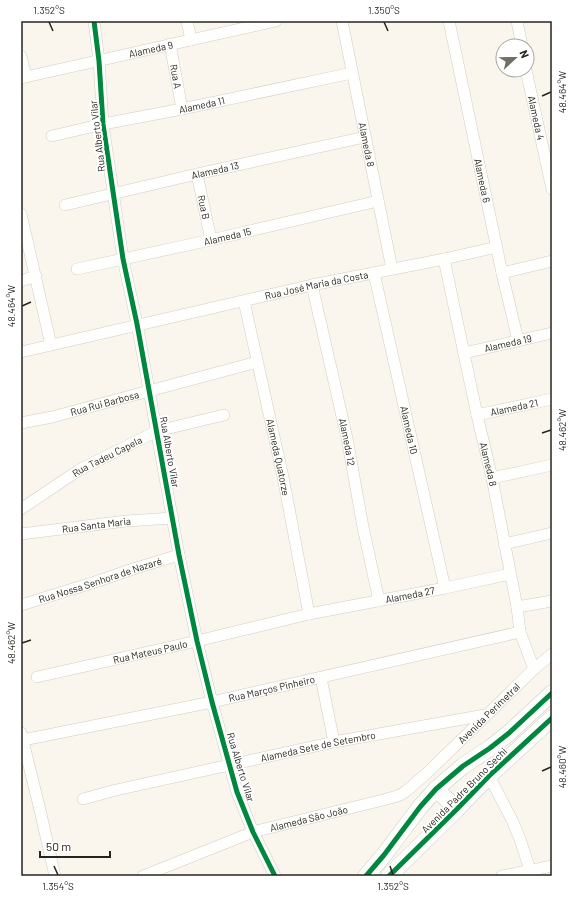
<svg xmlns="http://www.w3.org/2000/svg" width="573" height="897" font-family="Barlow,sans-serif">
<rect width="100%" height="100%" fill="#faf6ed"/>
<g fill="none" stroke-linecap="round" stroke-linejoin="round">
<g stroke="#d0cdc6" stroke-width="12">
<g id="minor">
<polyline points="94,21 99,61 103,124 123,259 137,324 179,555 197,641 212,702 237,792 253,832 275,876"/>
<polyline points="187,21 191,40"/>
<path id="s1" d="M342,21l50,248"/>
<path id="s2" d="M449,21l53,252 16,67"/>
<polyline points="517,21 522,46"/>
<path id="s3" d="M170,44l12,65"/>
<polyline points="21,56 26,77"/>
<path id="s4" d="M526,70l26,119"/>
<path id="s5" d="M21,78l255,-57"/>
<path id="s6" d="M52,136l51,-12 79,-15 170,-36"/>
<path id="s7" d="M197,174l14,66"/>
<path id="s8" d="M65,205l132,-31 168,-37"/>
<polyline points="21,214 51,345"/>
<path id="s9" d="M444,259l33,156 15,63 25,129 3,25 14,37"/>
<path id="s10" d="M77,269l134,-29 167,-39"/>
<path id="s11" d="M374,273l71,315"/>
<polyline points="502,273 552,261"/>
<polyline points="21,281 36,276"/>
<path id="s12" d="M312,285l35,153 16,89 16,74"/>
<path id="s13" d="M244,301l39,176 26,137"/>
<path id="s14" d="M21,352l291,-67 132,-26 53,-12"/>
<path id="s15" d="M464,353l88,-20"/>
<path id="s16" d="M477,415l75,-16"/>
<path id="s17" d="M21,423l31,-6 205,-55"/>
<polyline points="492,478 552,465"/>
<path id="s18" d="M21,509l46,-31 14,-9 76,-38 67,-16"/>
<path id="s19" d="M21,534l105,-13 47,-3"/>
<polyline points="504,544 552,533"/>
<path id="s20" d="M21,605l71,-22 44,-15 43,-13"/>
<polyline points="517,607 552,601"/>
<path id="s21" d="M37,677l160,-36 112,-27 136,-26 65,-14"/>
<polyline points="321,678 334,742"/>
<polyline points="21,733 40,810 55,876"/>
<path id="s22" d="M23,740l189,-38 308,-70"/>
<polyline points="489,776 512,820 520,839 530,870"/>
<path id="s23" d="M83,799l33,-9 218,-48 151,-27"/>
<path id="s24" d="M143,876l110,-44 134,-33 13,-4 5,-3 21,-18 108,-105 18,-15"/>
<polyline points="502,876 552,866"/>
</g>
</g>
<g stroke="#d0cdc6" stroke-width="17">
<g id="secondary">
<polyline points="436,789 457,809"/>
<polyline points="366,876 384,855 420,807 436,789 463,766 490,748 509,733 552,693"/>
<polyline points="389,876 457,809 489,776 552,718"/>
</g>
</g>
<use href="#minor" stroke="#fefefc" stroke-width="11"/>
<use href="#secondary" stroke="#fefefc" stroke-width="16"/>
<g stroke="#fff" stroke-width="8">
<g id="cycleway">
<polyline points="94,21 99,61 103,124 123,259 137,324 179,555 197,641 212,702 237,792 253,832 275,876"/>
<polyline points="366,876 384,855 420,807 436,789 463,766 490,748 509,733 552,693"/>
<polyline points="389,876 457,809 489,776 552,718"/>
</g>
</g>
<use href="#cycleway" stroke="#00873e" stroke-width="5"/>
</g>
<path fill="none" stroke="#26241e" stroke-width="1.5" d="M49,22l4,9M384,22l4,9M542,96l9,-4M22,306l9,-4M542,433l9,-3M22,643l9,-3M542,771l9,-4M54,866l4,9M390,866l3,9"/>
<g text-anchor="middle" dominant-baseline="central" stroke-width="4" stroke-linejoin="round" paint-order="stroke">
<g font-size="10" fill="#26241e" stroke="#fff">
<text stroke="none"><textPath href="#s5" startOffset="133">Alameda 9</textPath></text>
<text stroke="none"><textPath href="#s3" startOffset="33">Rua A</textPath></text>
<text stroke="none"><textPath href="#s6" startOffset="153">Alameda 11</textPath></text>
<text stroke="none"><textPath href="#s4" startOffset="49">Alameda 4</textPath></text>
<text transform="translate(97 136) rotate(-97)">Rua Alberto Vilar</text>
<text stroke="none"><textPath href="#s1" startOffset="126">Alameda 8</textPath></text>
<text stroke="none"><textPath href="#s8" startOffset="154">Alameda 13</textPath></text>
<text stroke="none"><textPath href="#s2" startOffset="163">Alameda 6</textPath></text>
<text stroke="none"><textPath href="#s7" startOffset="34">Rua B</textPath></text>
<text stroke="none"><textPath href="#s10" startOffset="154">Alameda 15</textPath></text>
<text stroke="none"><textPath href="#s14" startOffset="303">Rua José Maria da Costa</textPath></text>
<text stroke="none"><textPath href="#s15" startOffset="45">Alameda 19</textPath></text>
<text stroke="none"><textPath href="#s17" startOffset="86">Rua Rui Barbosa</textPath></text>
<text stroke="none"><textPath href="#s16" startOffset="38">Alameda 21</textPath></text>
<text stroke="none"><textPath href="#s11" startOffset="161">Alameda 10</textPath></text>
<text stroke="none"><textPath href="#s12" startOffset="161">Alameda 12</textPath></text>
<text transform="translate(170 452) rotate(80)">Rua Alberto Vilar</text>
<text stroke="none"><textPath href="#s18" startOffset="101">Rua Tadeu Capela</textPath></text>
<text stroke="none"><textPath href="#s13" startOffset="160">Alameda Quatorze</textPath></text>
<text stroke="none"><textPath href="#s9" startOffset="210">Alameda 8</textPath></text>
<text stroke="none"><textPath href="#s19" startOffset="76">Rua Santa Maria</textPath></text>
<text stroke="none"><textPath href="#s20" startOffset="83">Rua Nossa Senhora de Nazaré</textPath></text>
<text stroke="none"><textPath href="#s21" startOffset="382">Alameda 27</textPath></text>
<text stroke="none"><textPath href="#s21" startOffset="116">Rua Mateus Paulo</textPath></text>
<text stroke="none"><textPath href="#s22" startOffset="254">Rua Marços Pinheiro</textPath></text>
<text stroke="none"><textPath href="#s24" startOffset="391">Avenida Perimetral</textPath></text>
<text stroke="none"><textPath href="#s23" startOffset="241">Alameda Sete de Setembro</textPath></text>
<text transform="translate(241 767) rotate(73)">Rua Alberto Vilar</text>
<text transform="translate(464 790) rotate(-45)">Avenida Padre Bruno Sechi</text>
<text stroke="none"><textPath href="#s24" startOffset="176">Alameda São João</textPath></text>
</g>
</g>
<rect width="573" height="897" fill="none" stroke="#ffffff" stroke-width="44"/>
<g transform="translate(515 58) rotate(68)"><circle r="19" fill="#ffffff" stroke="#a8a7a5"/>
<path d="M0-3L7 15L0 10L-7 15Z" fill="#706e66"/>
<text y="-6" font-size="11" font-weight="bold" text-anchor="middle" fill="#26241e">N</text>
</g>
<path d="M40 851v6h70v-6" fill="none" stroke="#26241e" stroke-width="2"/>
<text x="46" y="851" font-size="12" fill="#26241e" stroke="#ffffff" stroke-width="3" paint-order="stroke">50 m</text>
<rect x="22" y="22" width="529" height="853" fill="none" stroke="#26241e" stroke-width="1.5"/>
<g font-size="10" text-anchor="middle" fill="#26241e">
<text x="49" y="14">1.352°S</text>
<text x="384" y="14">1.350°S</text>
<text transform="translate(562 92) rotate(-90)" y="4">48.464°W</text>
<text transform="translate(11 306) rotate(-90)" y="4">48.464°W</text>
<text transform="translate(562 430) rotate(-90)" y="4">48.462°W</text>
<text transform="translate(11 643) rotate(-90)" y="4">48.462°W</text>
<text transform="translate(562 767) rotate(-90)" y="4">48.460°W</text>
<text x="58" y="890">1.354°S</text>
<text x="393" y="890">1.352°S</text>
</g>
</svg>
